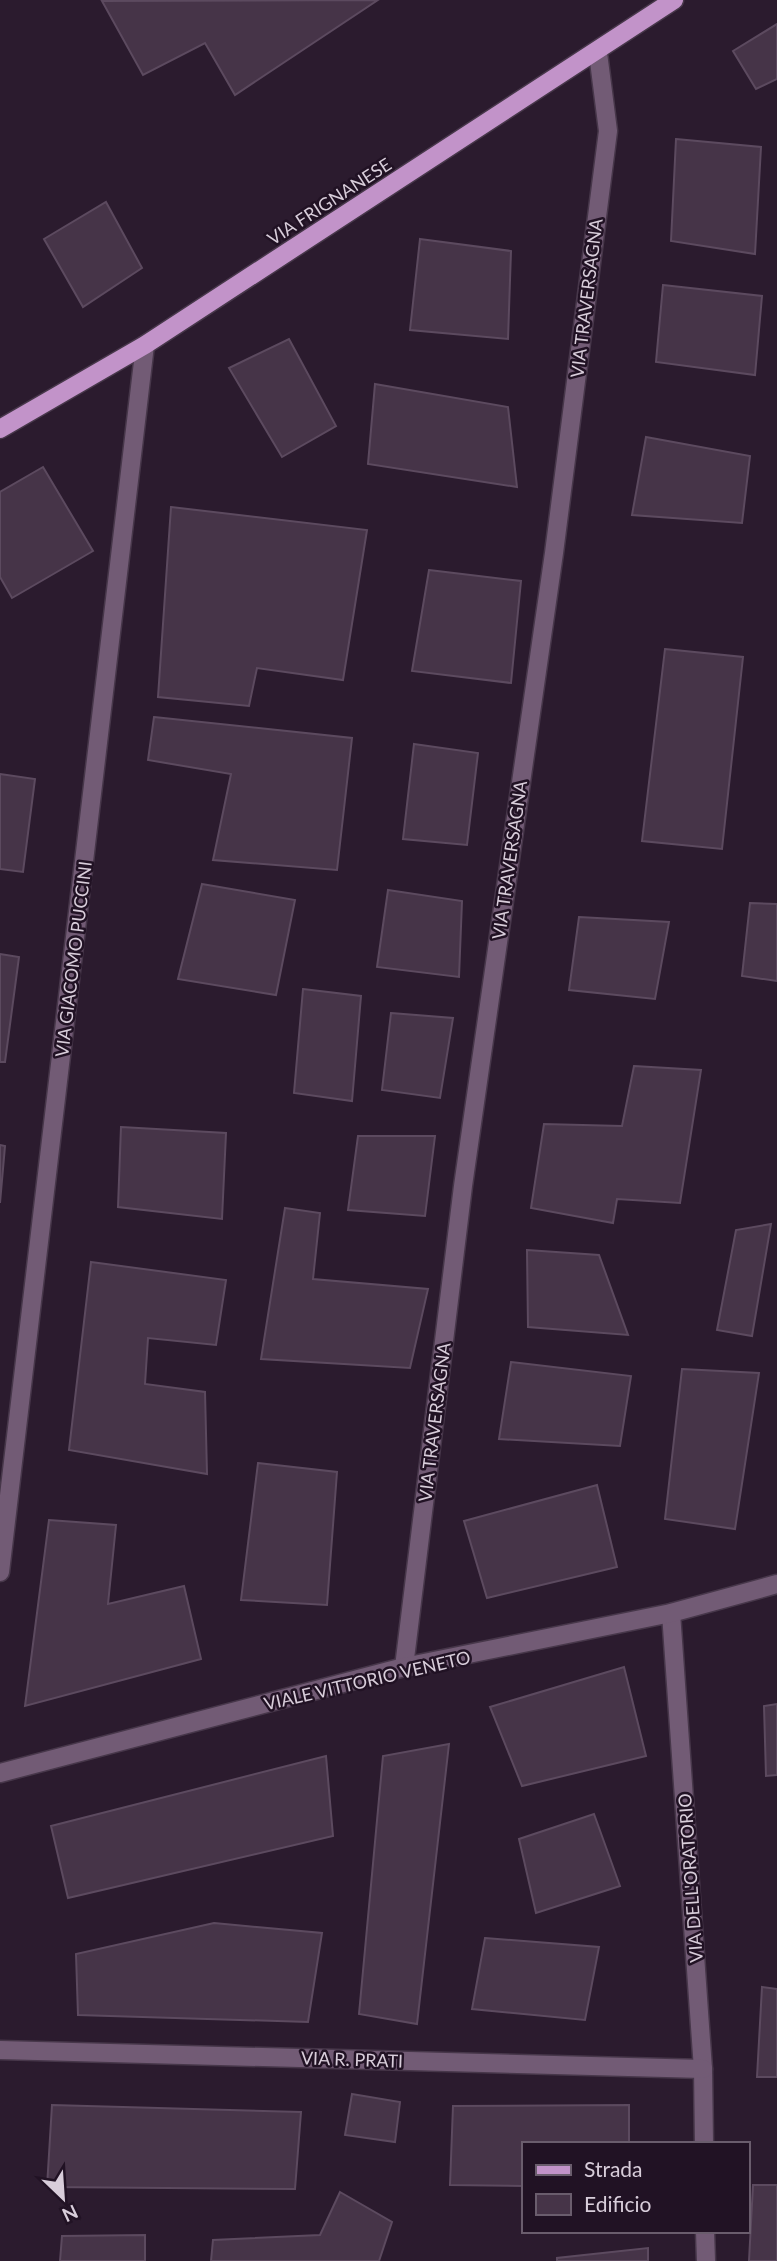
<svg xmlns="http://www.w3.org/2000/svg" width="777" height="2261" font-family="Lato,sans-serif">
<rect width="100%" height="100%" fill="#2b1b2e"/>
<g fill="#463448" stroke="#5c4a5f" stroke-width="2">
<polygon points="378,0 235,95 205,43 143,75 102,1"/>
<polygon points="777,24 777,79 756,89 733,51"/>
<polygon points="676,139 761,147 755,254 671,241"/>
<polygon points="106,202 142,268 83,307 44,239"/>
<polygon points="420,239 511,251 508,339 410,330"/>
<polygon points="663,285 762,296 755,375 656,362"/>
<polygon points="289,339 336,426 282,457 229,368"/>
<polygon points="375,384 508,407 517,487 368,464"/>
<polygon points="646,437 750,456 742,523 632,515"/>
<polygon points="43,467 93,551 12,598 0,577 0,492"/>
<polygon points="171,507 367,530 343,680 257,668 249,706 158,697"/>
<polygon points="429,570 521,581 511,683 412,671"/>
<polygon points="665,649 743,657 722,849 642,841"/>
<polygon points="154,717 352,738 337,870 213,860 231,774 148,760"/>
<polygon points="414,744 478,753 467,845 403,839"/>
<polygon points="0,774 35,779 23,872 0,869"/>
<polygon points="202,884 295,900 276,995 178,979"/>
<polygon points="388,890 462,901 459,977 377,967"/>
<polygon points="750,903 777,904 777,981 742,976"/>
<polygon points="579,917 669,922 655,999 569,990"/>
<polygon points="0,954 19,957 5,1062 0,1062"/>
<polygon points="303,989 361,996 352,1101 294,1093"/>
<polygon points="391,1013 453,1018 440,1098 382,1090"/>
<polygon points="634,1066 701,1070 680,1203 617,1199 613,1223 531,1208 544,1124 622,1126"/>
<polygon points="121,1127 226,1133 222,1219 118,1207"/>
<polygon points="358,1136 435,1136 425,1216 348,1210"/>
<polygon points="0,1145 5,1146 0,1203"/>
<polygon points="285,1208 320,1213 313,1279 428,1289 410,1368 261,1359"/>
<polygon points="771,1224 752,1336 717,1330 736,1230"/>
<polygon points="527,1250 599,1255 628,1335 528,1327"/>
<polygon points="91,1262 226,1280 216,1345 148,1338 145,1384 205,1392 207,1474 69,1450"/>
<polygon points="511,1362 631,1376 620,1446 499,1439"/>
<polygon points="682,1369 759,1373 735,1529 665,1519"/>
<polygon points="258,1463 337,1472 327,1605 241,1600"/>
<polygon points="597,1485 617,1567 487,1598 464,1521"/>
<polygon points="49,1520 116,1525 108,1604 184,1586 201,1659 25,1706"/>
<polygon points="624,1667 646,1756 522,1786 490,1707"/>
<polygon points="777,1704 777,1775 766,1776 764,1706"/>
<polygon points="449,1744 417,2024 359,2014 383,1756"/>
<polygon points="326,1756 333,1836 68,1898 51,1826"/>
<polygon points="594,1814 620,1886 536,1913 519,1839"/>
<polygon points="214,1923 322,1933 308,2022 78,2015 76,1954"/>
<polygon points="485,1938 599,1947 585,2020 472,2009"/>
<polygon points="762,1987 777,1989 777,2077 757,2077"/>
<polygon points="352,2094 400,2102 395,2142 345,2135"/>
<polygon points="52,2105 301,2112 295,2189 47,2187"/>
<polygon points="629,2105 629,2144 523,2144 523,2186 450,2185 453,2106"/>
<polygon points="753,2185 777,2185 777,2261 749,2261"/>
<polygon points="340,2192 392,2222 379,2261 211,2261 213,2240 320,2235"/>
<polygon points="145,2235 145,2261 60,2261 62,2236"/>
<polygon points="648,2248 648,2261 557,2261 557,2258"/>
</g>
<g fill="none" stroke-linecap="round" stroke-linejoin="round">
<g stroke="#47374a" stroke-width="21">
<g id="minor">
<polyline points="0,1572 145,345"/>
<polyline points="671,1613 703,2069 704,2144"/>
<polyline points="404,1667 463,1186 554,553 608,131 598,53"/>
<polyline points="0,1773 404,1667 671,1613 777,1584"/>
<polyline points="0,2050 703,2069"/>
<polyline points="705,2231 706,2261"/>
</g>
</g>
<g stroke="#47374a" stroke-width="21">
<polyline id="major" points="0,429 145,345 674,0"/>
</g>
<use href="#minor" stroke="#725b75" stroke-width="18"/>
<use href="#major" stroke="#c293c9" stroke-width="18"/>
</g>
<g text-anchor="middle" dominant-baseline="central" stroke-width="5" stroke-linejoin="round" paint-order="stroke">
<g font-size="18" fill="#d8cdda" stroke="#211224">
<text transform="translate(329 201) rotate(-33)">VIA FRIGNANESE</text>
<text transform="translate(586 298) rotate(-83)">VIA TRAVERSAGNA</text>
<text transform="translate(509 860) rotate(-82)">VIA TRAVERSAGNA</text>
<text transform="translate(73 959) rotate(-83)">VIA GIACOMO PUCCINI</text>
<text transform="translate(434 1422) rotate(-83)">VIA TRAVERSAGNA</text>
<text transform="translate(367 1680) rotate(-13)">VIALE VITTORIO VENETO</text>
<text transform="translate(690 1878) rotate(-94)">VIA DELL'ORATORIO</text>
<text transform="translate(352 2059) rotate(2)">VIA R. PRATI</text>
</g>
</g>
<rect x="522" y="2142" width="228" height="91" fill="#211224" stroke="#6a5d6d" stroke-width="2"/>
<rect x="536" y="2165" width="35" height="10" fill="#c293c9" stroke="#6a5d6d" stroke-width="2"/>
<text x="584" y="2177" font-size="21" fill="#d8cdda">Strada</text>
<rect x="536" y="2194" width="35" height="21" fill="#463448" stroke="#6a5d6d" stroke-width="2"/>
<text x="584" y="2212" font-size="21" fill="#d8cdda">Edificio</text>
<g transform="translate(63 2198) rotate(155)" stroke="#211224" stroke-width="5" paint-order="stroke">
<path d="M0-5L12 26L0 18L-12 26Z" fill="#d8cdda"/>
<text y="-10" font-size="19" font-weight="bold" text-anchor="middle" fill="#d8cdda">N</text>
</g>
</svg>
